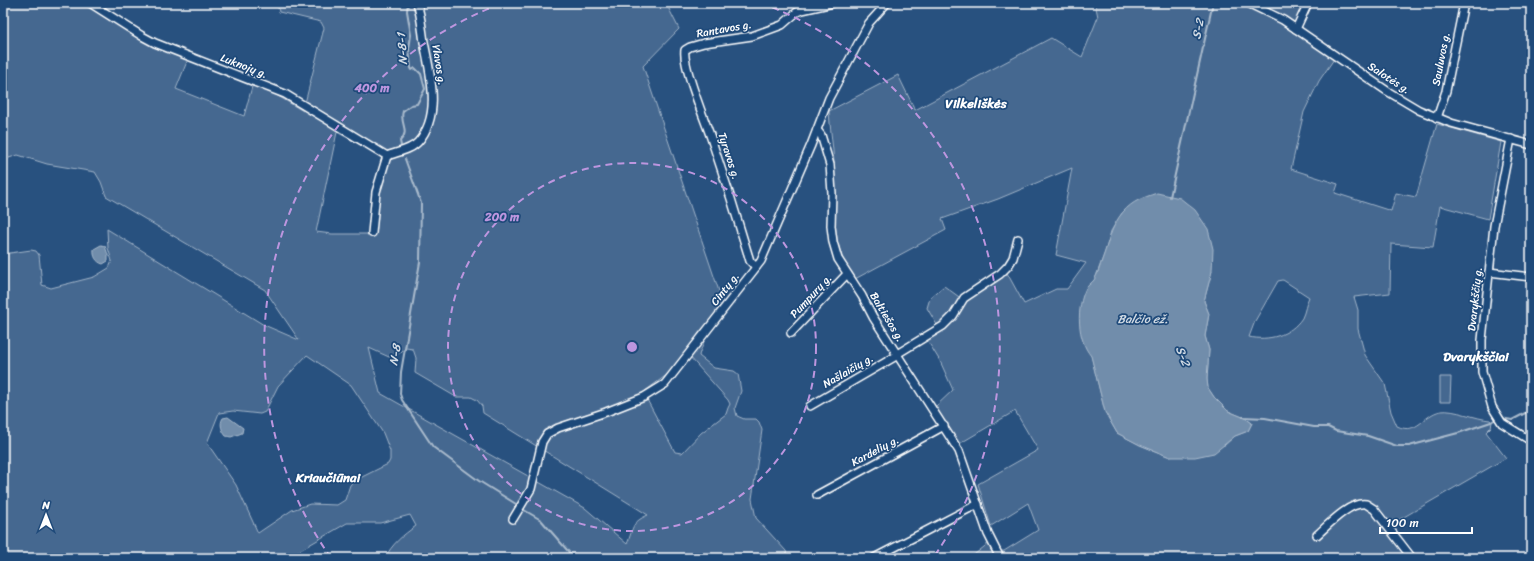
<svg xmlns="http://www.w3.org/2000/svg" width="1534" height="561" font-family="Sriracha,sans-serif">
<rect width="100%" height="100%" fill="#28517f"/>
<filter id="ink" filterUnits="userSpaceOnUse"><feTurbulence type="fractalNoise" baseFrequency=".025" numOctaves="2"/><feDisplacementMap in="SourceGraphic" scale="8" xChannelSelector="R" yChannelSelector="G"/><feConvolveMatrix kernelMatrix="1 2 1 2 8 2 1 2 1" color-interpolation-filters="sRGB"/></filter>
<g filter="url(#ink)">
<g fill="#446890" stroke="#a2b4c8" fill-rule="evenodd">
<path d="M3,3h81l104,56 -12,30 68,27 9,-33 15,7 35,21 21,-83 -3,-6 -42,-10 -2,-9h389l13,26 -36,37 81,240 -26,28c10,13 3,10 1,22l15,12 20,3 4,3 3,17 -6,17 2,8 7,3h12l3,3 3,8 -10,69 4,19 30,33 2,7h-403c7,-14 18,-23 31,-32l-6,-11 -30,8h-33l-57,33 2,2h-289v-304l28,-4 5,1 3,4 3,30 9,3 43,-11 15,-9 3,-7 -4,-13 -1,-19 157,96 35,15 -34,-50 -159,-94 -5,-14 -6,-10 -48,-8 -29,-9 -15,5zM337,132l45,25 -14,77h-36l-16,-2zM369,348l20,9 9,-3 8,-6 7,1 3,9 -1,15 41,24h15l6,3 5,6 1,7 165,102c-18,8 -14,13 -21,29l-42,-36 -205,-115zM684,353l5,3 39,44 2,4 -2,4 -2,6 -25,19 -19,20 -7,-1 -30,-56v-5l23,-17zM307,355l44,30 32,48 7,18v9l-2,4 -34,17 -4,4 -5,15 -8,5 -27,-1 -18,6 -34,23 -22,-48 -29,-42 12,-30 14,-2 27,3 5,-2 13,-26z"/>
<path d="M1095,3h210l-11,28 40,28 -15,22 -15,31 -13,57 47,15 -3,9 56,18 5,-18 20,4 21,-73 64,18 -13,77 -48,-13 -7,41 -42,-3 -1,49 -36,4 4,13v19l7,26 20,29 6,28 6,14c21,10 26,-12 44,-15 13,-2 35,8 49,9l2,2 -1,5 -5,5 20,26 -116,67 26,33h-446l19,-15 4,8h11l34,-21 -10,-27 -37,23 -13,-42 60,-34 -23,-39 -56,33 -24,-37 18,-17 -13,-29 -13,-21 13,-10 -13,-22 3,-10 14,-12 22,16 40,-31 18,33 32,-15h11l19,-26 -30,-8 16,-87 -74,31 -56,20 4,11 -91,49c-27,-32 -19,-77 -21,-116 -1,-17 -4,-35 -5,-52l69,-36 17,35 136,-72 31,19 16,-40zM1122,213l90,58 -8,30 5,13 -4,22 4,14 -2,29 1,9 6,9 14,14 17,7 7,5 -4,8 -13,5 -10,9 -55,12 -30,-12 -23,-12 -12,-21 -14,-57 -5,-67 9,-9 10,-27 6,-21zM1283,280l26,17c-3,6 -4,15 -7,21 -12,18 -34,23 -53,19l6,-16 23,-40z"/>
<polygon points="1440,377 1451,377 1450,402 1440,402"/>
</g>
<g fill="#718dab" stroke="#aabbcd">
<path d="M1157,193l23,5 15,12 13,19 5,20 -1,22 -8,30 5,13 -4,22 4,14 -2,29 1,9 6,9 14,14 17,7 7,5 -4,8 -13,5 -21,17 -19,4h-25l-30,-12 -23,-12 -12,-21 -14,-56c-14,-17 -15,-48 -5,-68 2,-3 6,-5 8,-8 4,-6 6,-14 8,-20 6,-16 9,-34 21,-48 10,-11 19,-14 34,-19z"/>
<path d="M101,245l4,1 3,9v6l-5,3c-7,-2 -10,-8 -9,-15z"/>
<path d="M228,417l15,11 -1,5 -11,4 -5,-1c-4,-5 -7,-12 -3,-18z"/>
</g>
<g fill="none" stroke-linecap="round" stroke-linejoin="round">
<g stroke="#aabbcd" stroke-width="2">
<path d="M401,146l-1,-5c11,-11 -1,-17 3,-30l8,-6 6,-1 8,-15 -4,-15 -6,-6 -3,2 -1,-2 -2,-19 2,-14 -4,-24 1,-8"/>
<polyline points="405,159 421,203 420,262 401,372 400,394 402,400 433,447 479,481 516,504"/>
<polyline points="1170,197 1212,7"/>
<polyline points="1243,417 1265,418 1314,427 1328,427 1336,431 1368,436 1397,446 1409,446 1458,433 1491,422 1496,419"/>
<polyline points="1501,418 1512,420 1531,410"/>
<polyline points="524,510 541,520 574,558"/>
</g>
<g stroke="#fff" stroke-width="10">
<g id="minor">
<polyline points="90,3 142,36 155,43 285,94 387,156"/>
<polyline points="1248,3 1283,20 1387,91 1419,110 1451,123 1531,145"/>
<polyline points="1296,29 1308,3"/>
<polyline points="1437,118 1446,91 1464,3"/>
<polyline points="817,130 821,135 830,165 832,193 831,226 833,242 838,259 862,296 873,317 959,451 988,534 1000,558"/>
<polyline points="1511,139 1494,226 1482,340 1482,372 1492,407 1502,423 1531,441"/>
<path d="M387,156c10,-4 24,-6 31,-14 24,-27 12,-68 6,-100 -2,-13 -3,-27 -7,-39"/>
<polyline points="372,233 376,192 387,156"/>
<path d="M756,267l-6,-6c-12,-41 -25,-82 -39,-123 -6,-18 -29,-72 -26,-88l5,-3 14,-4 48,-7 30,-11 15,-13 5,-2 31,-7"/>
<polyline points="1489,272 1531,277"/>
<polyline points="791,333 847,274"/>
<polyline points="897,354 943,326 953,316 964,298 1000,274 1008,266 1013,258 1018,239"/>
<polyline points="810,406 898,355"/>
<polyline points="817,495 944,426"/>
<polyline points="513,519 531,489 542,442 547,434 558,428 606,412 644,397 665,384 761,261 811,145 829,98 869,23 887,3"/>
<path d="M1317,535c11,-10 33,-34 49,-31 2,1 6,4 8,5l38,49"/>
<polyline points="874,558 978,504"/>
</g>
</g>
<use href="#minor" stroke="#1f4a7a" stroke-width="7"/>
</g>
</g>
<g fill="none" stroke="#bd96df" stroke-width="2" stroke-dasharray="7 5">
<circle cx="632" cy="347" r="184"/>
<path d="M331 558A367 367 0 0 1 503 3M761 3A367 367 0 0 1 933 558"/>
</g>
<g text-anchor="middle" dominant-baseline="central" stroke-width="3.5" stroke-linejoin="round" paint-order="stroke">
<g font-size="11" fill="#fff" stroke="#1f4a7a">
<text transform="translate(724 29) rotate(-10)">Rantavos g.</text>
<text transform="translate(1441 59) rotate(-79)">Sauluvos g.</text>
<text transform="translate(439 65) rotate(81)">Ylavos g.</text>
<text transform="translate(244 66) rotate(21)">Luknojų g.</text>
<text transform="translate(1389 78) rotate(33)">Salotės g.</text>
<text transform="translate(729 156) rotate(72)">Tyravos g.</text>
<text transform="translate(725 289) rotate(-52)">Cintų g.</text>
<text transform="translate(811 296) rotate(-47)">Pumpurų g.</text>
<text transform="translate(1475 299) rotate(-84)">Dvarykščių g.</text>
<text transform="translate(887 317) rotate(59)">Baltiešos g.</text>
<text transform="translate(848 371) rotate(-30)">Našlaičių g.</text>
<text transform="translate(875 451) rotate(-28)">Kardelių g.</text>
</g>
<g font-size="12" font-style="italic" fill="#d4dde6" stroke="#1f4a7a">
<text transform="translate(1198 29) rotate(-77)">S-2</text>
<text transform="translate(402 49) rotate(-94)">N-8-1</text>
<text x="1143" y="319">Balčio ež.</text>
<text transform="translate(395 355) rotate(-80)">N-8</text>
<text transform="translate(1183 356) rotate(69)">S-2</text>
</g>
<g font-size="13" font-weight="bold" fill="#fff" stroke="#1f4a7a">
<text x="976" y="103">Vilkeliškės</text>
<text x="1476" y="356">Dvarykščiai</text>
<text x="328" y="477">Kriaučiūnai</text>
</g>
</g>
<circle cx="632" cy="347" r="6" fill="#bd96df" stroke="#1f4a7a" stroke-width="2"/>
<g font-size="12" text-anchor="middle" font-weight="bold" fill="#bd96df" stroke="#1f4a7a" stroke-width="3.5" stroke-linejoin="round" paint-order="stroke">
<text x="372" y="92">400 m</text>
<text x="502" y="221">200 m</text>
</g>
<rect width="1534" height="561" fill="none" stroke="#1f4a7a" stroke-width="16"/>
<rect x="8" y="8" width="1518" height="545" fill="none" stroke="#fff" stroke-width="1.5" filter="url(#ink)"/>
<g transform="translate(46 515)" stroke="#1f4a7a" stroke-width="3" paint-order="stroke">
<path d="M0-3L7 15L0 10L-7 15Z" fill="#ffffff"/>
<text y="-6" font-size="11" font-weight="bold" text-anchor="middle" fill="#ffffff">N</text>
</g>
<path d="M1380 527v6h92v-6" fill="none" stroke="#ffffff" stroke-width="2"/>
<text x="1386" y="527" font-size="12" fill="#ffffff" stroke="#1f4a7a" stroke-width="3" paint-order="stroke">100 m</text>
</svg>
